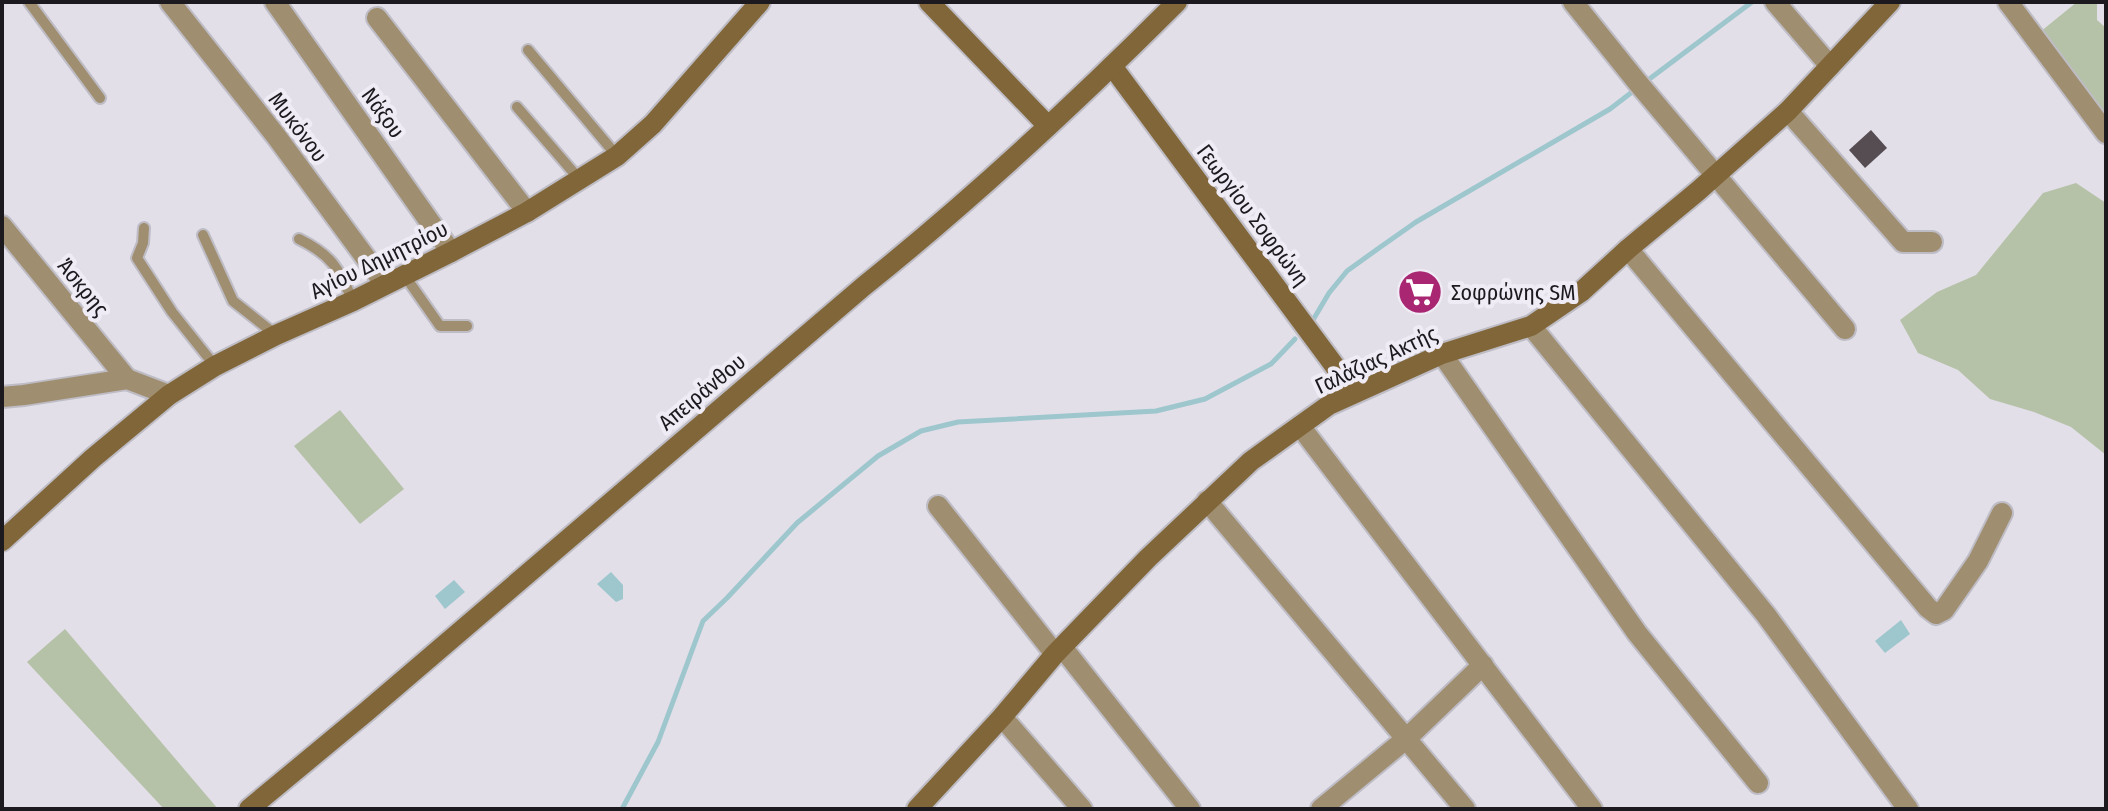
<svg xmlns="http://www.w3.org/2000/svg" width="2108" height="811" font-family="'Fira Sans Condensed',sans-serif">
<rect width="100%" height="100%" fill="#e2dfe9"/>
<g fill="#b6c2a8">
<polygon points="2077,2 2097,2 2097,20 2106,28 2106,122 2040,32"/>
<polygon points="2076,183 2106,203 2106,455 2071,427 2034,412 1990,399 1958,370 1918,353 1900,320 1937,292 1976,275 2043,193"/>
<polygon points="340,410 404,489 360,524 294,446"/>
<polygon points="65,629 218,809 164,809 27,662"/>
</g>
<g fill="#9ec6cd">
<polygon points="611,572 623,585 623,599 616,602 597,584"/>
<polygon points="454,580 465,592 445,609 435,596"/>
<polygon points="1901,620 1910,634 1885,653 1875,641"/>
</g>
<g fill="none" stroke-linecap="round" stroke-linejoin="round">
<g stroke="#9ec6cd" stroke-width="5">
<polyline points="1644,83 1752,2"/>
<polyline points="1313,320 1329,293 1347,271 1379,248 1416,222 1610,109 1636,89"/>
<polyline points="622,809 658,742 703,621 727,598 797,523 878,456 921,431 958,422 1156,411 1205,399 1271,364 1295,339"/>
</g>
</g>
<polygon fill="#554d52" points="1871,130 1887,148 1865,168 1849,150"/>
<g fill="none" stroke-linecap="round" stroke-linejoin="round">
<g stroke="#bebcc4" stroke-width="14">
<g id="lane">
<polyline points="29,2 100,98"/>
<polyline points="528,50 617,156"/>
<polyline points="517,107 580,180"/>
<polyline points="144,228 143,243 137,258 172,312 215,366"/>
<polyline points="203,235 233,301 276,335"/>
<path d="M299,239c34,17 39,29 54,62"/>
<polyline points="405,276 440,326 467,326"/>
</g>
</g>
<g stroke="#bebcc4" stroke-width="24">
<g id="street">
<polyline points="170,2 276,136 385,284"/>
<polyline points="275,2 451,252"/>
<polyline points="1573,2 1638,83 1845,329"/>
<polyline points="1775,2 1830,66"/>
<polyline points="2008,2 2106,133"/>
<polyline points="377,18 527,212"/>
<polyline points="1788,111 1903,242 1932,242"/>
<polyline points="2,226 127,379"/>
<polyline points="1628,249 1928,608 1936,614 1944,610 1978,561 2002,513"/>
<polyline points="1531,326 1766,615 1908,809"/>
<polyline points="1442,354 1637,633 1758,783"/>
<polyline points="2,397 24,395 127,379 169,395"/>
<polyline points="1300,426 1592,809"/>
<polyline points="1207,501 1465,809"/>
<polyline points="938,506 1055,654"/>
<polyline points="1062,647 1190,809"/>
<polyline points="1002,717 1082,809"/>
<polyline points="1321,809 1407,738 1483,665"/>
</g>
</g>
<g stroke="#bebcc4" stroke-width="24">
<g id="secondary">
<polyline points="929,2 1048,126"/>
<polyline points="1112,66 1354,392"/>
<polyline points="2,541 93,458 169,395 215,366 276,335 353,301 451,252 527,212 617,156 653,124 760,2"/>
<path d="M249,809l117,-97 498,-426c110,-88 213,-184 313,-284"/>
<polyline points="917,809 1002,717 1055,654 1148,558 1251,461 1329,405 1442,354 1531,326 1581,292 1628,249 1698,191 1788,111 1890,2"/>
</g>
</g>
<use href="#lane" stroke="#a08e71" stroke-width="10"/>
<use href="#street" stroke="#a08e71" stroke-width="20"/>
<use href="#secondary" stroke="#816639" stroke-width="20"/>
</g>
<defs>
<g id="supermarket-disc" transform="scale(2.3)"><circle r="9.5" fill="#a92672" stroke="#f0ecf6"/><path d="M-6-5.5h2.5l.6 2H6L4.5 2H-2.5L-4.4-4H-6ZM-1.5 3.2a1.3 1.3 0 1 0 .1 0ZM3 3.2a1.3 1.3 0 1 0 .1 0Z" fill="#fff"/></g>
</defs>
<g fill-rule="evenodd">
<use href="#supermarket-disc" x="1420" y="292"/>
</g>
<g text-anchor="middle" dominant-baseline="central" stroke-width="8" stroke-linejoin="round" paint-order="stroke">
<g font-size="22" fill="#1c1a1e" stroke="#f0ecf6">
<text transform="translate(383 113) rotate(54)">Νάξου</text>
<text transform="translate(298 127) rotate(53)">Μυκόνου</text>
<text transform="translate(1253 215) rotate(53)">Γεωργίου Σοφρώνη</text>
<text transform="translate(379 260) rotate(-26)">Αγίου Δημητρίου</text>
<text transform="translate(83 287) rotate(51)">Άσκρης</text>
<text transform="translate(1376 360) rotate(-25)">Γαλάζιας Ακτής</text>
<text transform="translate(702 392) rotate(-40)">Απειράνθου</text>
</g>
<g font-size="22" fill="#1c1a1e" stroke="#f0ecf6" text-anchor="start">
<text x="1451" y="292">Σοφρώνης SM</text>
</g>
</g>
<rect width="2108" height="811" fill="none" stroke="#1c1a1e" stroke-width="8"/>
</svg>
